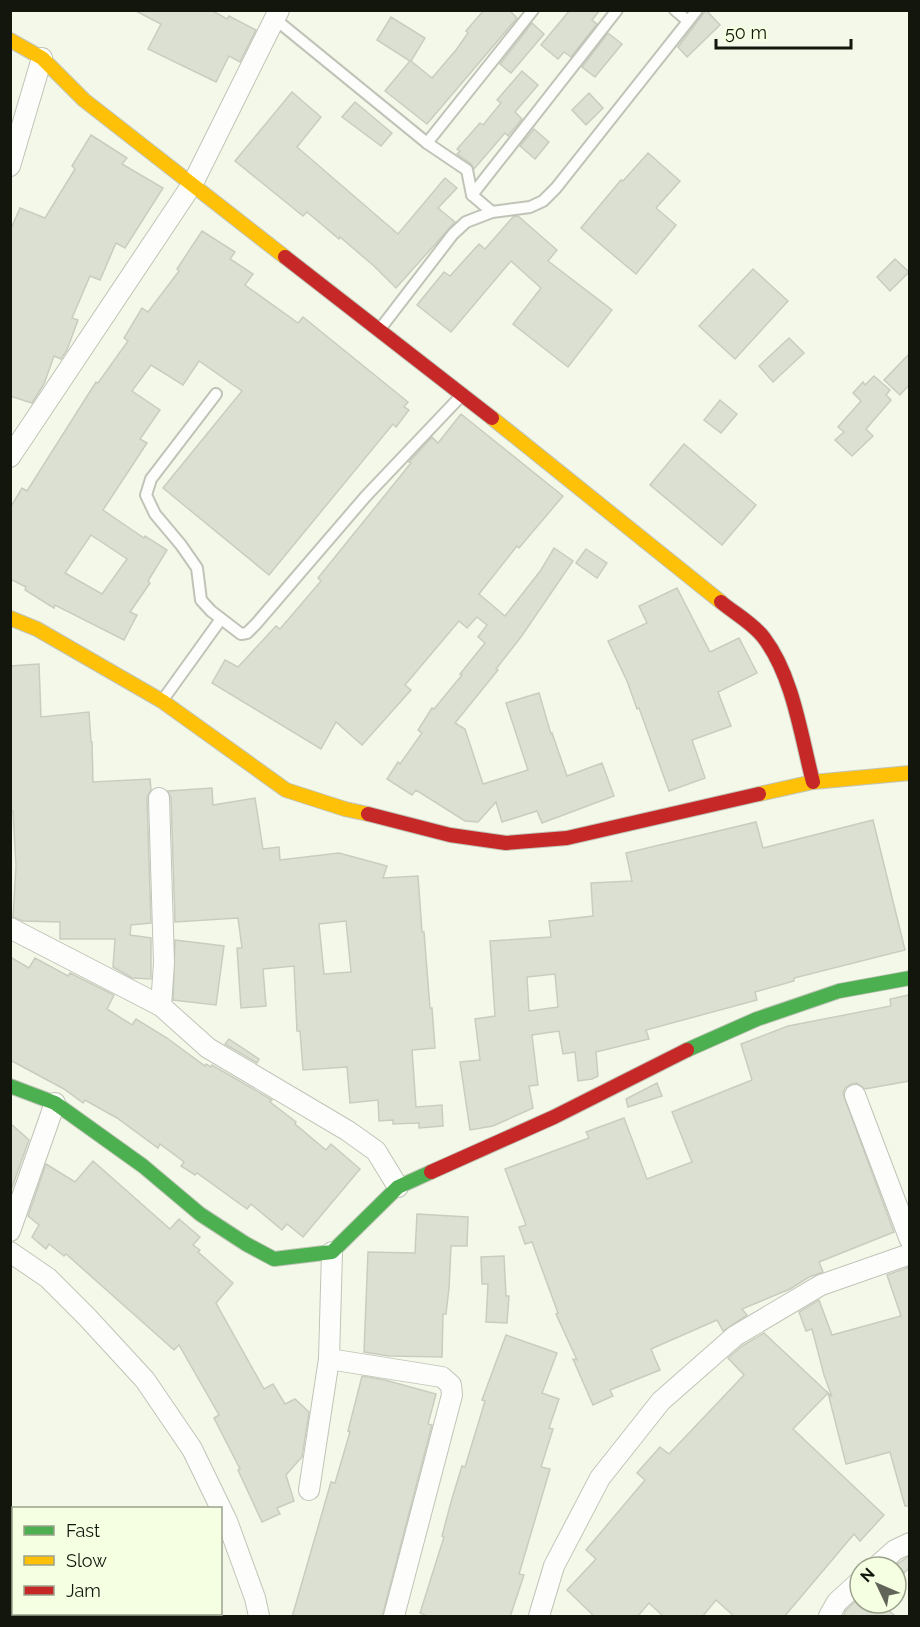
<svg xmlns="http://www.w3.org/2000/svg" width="920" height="1627" font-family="Raleway,sans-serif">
<rect width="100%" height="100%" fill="#f3f8e8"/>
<g fill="#dbe0d2" stroke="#c9cdc0" stroke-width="1.5" fill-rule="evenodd">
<polygon points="134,10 211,10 227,19 229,16 256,30 240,62 229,56 216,82 148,49 161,24"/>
<polygon points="484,10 509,10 517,18 427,124 385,91 410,61 377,40 391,17 425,38 411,61 432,78 456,50 468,33 466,31"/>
<polygon points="570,10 600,10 592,20 597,24 571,57 564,52 558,59 541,45"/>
<polygon points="706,10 720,25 687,57 678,47"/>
<polygon points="532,23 544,34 511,73 500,64"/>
<polygon points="608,33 622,44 595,77 582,67"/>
<polygon points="522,71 538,85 515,112 522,119 508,136 505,133 474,169 471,164 457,154 460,151 457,149 480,123 483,125 501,103 497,100"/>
<polygon points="292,92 321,117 297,147 398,234 445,178 457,188 438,208 455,222 396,288 374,266 340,237 339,239 307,212 303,216 235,161"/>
<polygon points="589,93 603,108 586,125 572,110"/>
<polygon points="355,102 392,133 381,146 342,117"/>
<polygon points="534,129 549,142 535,159 520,146"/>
<polygon points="91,135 127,158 122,164 163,188 125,248 116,243 100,280 90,276 72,318 78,320 67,350 61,359 54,356 44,384 32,403 10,396 10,231 20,208 45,218 75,169 72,166"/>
<polygon points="648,153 680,181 656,208 676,225 636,274 581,228 621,180 623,181"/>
<polygon points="518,216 557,250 548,261 612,310 568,367 513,324 541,288 511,261 451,332 417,305 444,272 450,276 479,244 485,249 513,217"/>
<path d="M202,231l33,21 -5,7 23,15 -8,11 53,38 5,-6 105,85 -4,5 5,3 -13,17 -3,-3 -124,151 -106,-87 79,-97 -43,-30 -16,24 -32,-20 -19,26 28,19 -20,29 7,4 -44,67 41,28 1,-2 22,14 -19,31 2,2 -20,29 7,3 -13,25 -69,-35 -1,3 -29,-18 1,-3 -16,-8v-71l12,-20 5,3 69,-109 2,1 30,-42 -4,-3 18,-30 6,4 31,-41 -2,-2zM91,535l36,24 -25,35 -37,-21z"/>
<polygon points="895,259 909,272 890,291 877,277"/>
<polygon points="753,269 788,301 735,359 699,326"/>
<polygon points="789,338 804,353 773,382 759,366"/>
<polygon points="909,354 909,385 900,395 884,380"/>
<polygon points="874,376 890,390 886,395 891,400 866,429 873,436 852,456 835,440 844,432 838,427 861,401 853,393 863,382 865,385"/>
<polygon points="720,400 737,414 721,433 704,420"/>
<polygon points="461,414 563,496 519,548 517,546 479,594 505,616 541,570 554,548 573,561 521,637 496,669 498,670 455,723 465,729 483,784 528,770 506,703 539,693 551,734 552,733 567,776 602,763 614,796 542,823 537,811 502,822 496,802 478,822 465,821 416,790 412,795 387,779 398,762 400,764 422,733 418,730 432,708 434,709 462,675 460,674 485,643 478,637 487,625 477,617 467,628 459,621 405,685 411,690 362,745 336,722 321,749 212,683 225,660 238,667 276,626 280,629 321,581 318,578 411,463 409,462 432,437 438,443"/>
<polygon points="684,444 756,505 722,545 650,485"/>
<polygon points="586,549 607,563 597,578 576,563"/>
<polygon points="677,588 710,652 739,638 757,673 718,692 731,726 692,740 705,778 669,791 639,708 637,709 627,681 608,641 647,623 639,606"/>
<polygon points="39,664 41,717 89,712 91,742 92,742 93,782 150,779 151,790 147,798 151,923 131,925 130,935 151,938 151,979 132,978 113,967 115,939 60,939 60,922 23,921 13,917 16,866 13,811 11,811 10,804 10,666"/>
<path d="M212,788l1,17 42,-7 8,51 16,-2 1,13 59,-7 48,13 -4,12 35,-2 4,56h2l6,76h2l3,40 -23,2 4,57 26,-2 1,21 -24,2v-5l-26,1v-4l-14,1 -1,-21 -28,3 -3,-36 -44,3 -3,-39h-3l-3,-65 -31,3 3,37 -25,2 -4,-60h5l-4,-30 -63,4 -4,-124 -3,-7zM346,921l5,51 -27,2 -5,-50z"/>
<path d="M873,820l32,130 -111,28v3l-39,11 2,8 -111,30 3,9 -53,13 2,24 -6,3 -14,2 -3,-29 -12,2 -4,-23 -27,4 6,50 -9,1 4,22 -40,18 -23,4 -10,-68 20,-2 -5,-41 20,-3 -5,-75 61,-4 -2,-16 44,-5 -2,-33 41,-2 -6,-28 130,-31 7,26zM555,974l3,33 -29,4 -2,-34z"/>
<polygon points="175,940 224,946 216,1005 173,1000"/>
<polygon points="10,957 29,968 35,958 68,976 70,973 114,995 107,1009 132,1025 136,1019 167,1038 205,1066 206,1064 211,1067 212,1065 272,1100 270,1102 296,1122 295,1124 326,1150 331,1144 360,1169 303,1237 287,1224 282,1230 251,1204 247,1209 197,1173 195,1175 181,1166 184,1162 160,1144 158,1148 117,1118 85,1100 83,1103 64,1089 10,1060"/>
<polygon points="909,995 909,1081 865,1089 857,1083 851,1084 845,1088 843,1094 894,1232 819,1262 823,1272 809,1277 790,1289 742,1309 747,1315 723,1331 717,1320 651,1349 660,1370 610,1390 613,1396 593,1405 573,1359 577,1360 556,1314 558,1313 532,1242 525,1244 519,1227 526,1225 505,1169 589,1138 586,1132 624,1118 647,1179 692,1162 672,1112 752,1080 741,1044 788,1026 891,1006 890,999"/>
<polygon points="229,1039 259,1059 257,1063 225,1044"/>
<polygon points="657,1083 662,1096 628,1107 626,1099"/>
<polygon points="10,1123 29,1140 10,1193"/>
<polygon points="93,1161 170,1229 179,1219 200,1237 193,1245 200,1250 198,1252 233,1283 216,1303 264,1389 273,1384 285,1404 295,1399 309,1412 302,1457 286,1475 294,1501 277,1508 280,1514 262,1522 238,1470 240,1469 214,1418 219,1415 179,1345 174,1350 66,1254 64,1256 49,1244 46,1249 32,1237 39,1225 28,1216 46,1164 75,1182"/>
<polygon points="417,1214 468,1217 467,1246 451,1246 449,1288 446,1314 443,1314 442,1357 389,1356 364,1352 368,1252 415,1253"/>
<polygon points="504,1256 506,1296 509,1296 507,1323 486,1322 488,1284 482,1284 481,1257"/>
<polygon points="909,1267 909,1506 905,1506 890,1452 846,1464 828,1393 832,1397 824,1375 812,1329 806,1331 799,1312 819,1300 832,1335 901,1316 887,1275"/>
<polygon points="764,1333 828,1393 793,1429 884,1515 860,1541 854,1534 784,1617 735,1617 716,1600 702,1617 664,1617 649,1603 637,1617 595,1617 567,1590 596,1559 586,1550 645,1480 637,1473 660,1447 669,1454 744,1375 728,1358 742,1346"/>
<polygon points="506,1335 557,1353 542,1393 559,1399 549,1428 553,1429 541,1467 550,1469 519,1574 524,1575 510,1617 430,1617 420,1613 444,1537 442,1536 451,1502 462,1466 465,1467 485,1401 482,1400"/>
<polygon points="362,1376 385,1380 436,1394 428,1424 432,1425 382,1617 292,1617 331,1482 335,1483 350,1432 348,1431"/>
<polygon points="909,1556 909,1568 896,1581 896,1565"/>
<polygon points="860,1597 860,1603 881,1603 896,1617 843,1617 846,1610"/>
</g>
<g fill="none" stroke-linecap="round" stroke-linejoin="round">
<g stroke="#c0c4b8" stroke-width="14">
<g id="lane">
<polyline points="675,10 688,21"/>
<polyline points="275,19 427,143 467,170 472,195 492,212"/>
<polyline points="427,143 533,10"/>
<polyline points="472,195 617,10"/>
<polyline points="380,329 453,234 466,222 492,212 530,207 543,201 556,188 697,10"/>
<polyline points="216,394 151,479 146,495 155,514 181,545 197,568 201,600 211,611 241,634 247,633 256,624 366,496 461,396"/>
<polyline points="162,701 221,619"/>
</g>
</g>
<g stroke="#c0c4b8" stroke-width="22">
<g id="street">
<polyline points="10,166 42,58"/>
<polyline points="10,457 193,183 279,10"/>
<polyline points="159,798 164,963 161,1006"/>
<polyline points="10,928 161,1006 208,1048 348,1131 376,1151 398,1187"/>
<polyline points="855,1095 910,1240"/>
<polyline points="10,1231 55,1103"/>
<polyline points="10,1252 48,1278 87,1317 145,1380 192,1449 227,1521 255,1598 259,1616"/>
<polyline points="329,1359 442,1377 451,1385 452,1395 394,1616"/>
<polyline points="309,1490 329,1359 332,1252"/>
<polyline points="876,1567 895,1550 910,1543"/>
<polyline points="539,1616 554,1566 600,1478 661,1401 735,1336 821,1285 910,1254"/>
<polyline points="829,1616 837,1602 860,1581"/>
</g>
</g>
<g stroke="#c0c4b8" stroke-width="16">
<g id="fast">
<polyline points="687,1050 757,1019 839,991 910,978"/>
<polyline points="10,1086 55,1103 143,1166 200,1214 246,1244 274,1259 332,1252 398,1187 431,1172"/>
</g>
</g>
<g stroke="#c0c4b8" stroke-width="16">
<g id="slow">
<polyline points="10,40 42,58 84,100 285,257"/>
<polyline points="492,418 721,602"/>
<polyline points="10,618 37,629 162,701 286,790 345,809 368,814"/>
<polyline points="759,794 813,782 910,773"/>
</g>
</g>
<g stroke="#c0c4b8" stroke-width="16">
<g id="jam">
<polyline points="285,257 492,418"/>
<path d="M721,602c13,11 33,22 43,36 29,38 37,98 49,144"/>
<polyline points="368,814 450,835 506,843 567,838 759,794"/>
<polyline points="431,1172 554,1117 687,1050"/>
</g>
</g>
<use href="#lane" stroke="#fdfefc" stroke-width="10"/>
<use href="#street" stroke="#fdfefc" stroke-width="20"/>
<use href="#fast" stroke="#4caf50" stroke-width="14"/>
<use href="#slow" stroke="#ffc107" stroke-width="14"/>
<use href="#jam" stroke="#c62828" stroke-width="14"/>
</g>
<rect width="920" height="1627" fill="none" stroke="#13160c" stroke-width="24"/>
<rect x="12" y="1507" width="210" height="108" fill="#f5ffe1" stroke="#9ba28c" stroke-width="1.5"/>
<rect x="24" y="1526" width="30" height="9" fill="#4caf50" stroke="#9ba28c" stroke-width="1.5"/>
<text x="66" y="1537" font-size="18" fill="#13160c">Fast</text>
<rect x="24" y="1556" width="30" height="9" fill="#ffc107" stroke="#9ba28c" stroke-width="1.5"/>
<text x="66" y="1567" font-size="18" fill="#13160c">Slow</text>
<rect x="24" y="1586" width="30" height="9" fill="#c62828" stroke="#9ba28c" stroke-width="1.5"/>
<text x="66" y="1597" font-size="18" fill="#13160c">Jam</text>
<g transform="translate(878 1585) rotate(314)"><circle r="28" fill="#f5ffe1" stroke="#9ba28c" stroke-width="1.5"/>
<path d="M0-4.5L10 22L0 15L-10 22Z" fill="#616559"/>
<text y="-9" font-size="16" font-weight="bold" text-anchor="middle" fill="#13160c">N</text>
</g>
<path d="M716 39v9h135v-9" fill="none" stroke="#13160c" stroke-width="3"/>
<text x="725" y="39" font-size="18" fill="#13160c" stroke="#f5ffe1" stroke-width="4.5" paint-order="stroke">50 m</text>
</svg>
